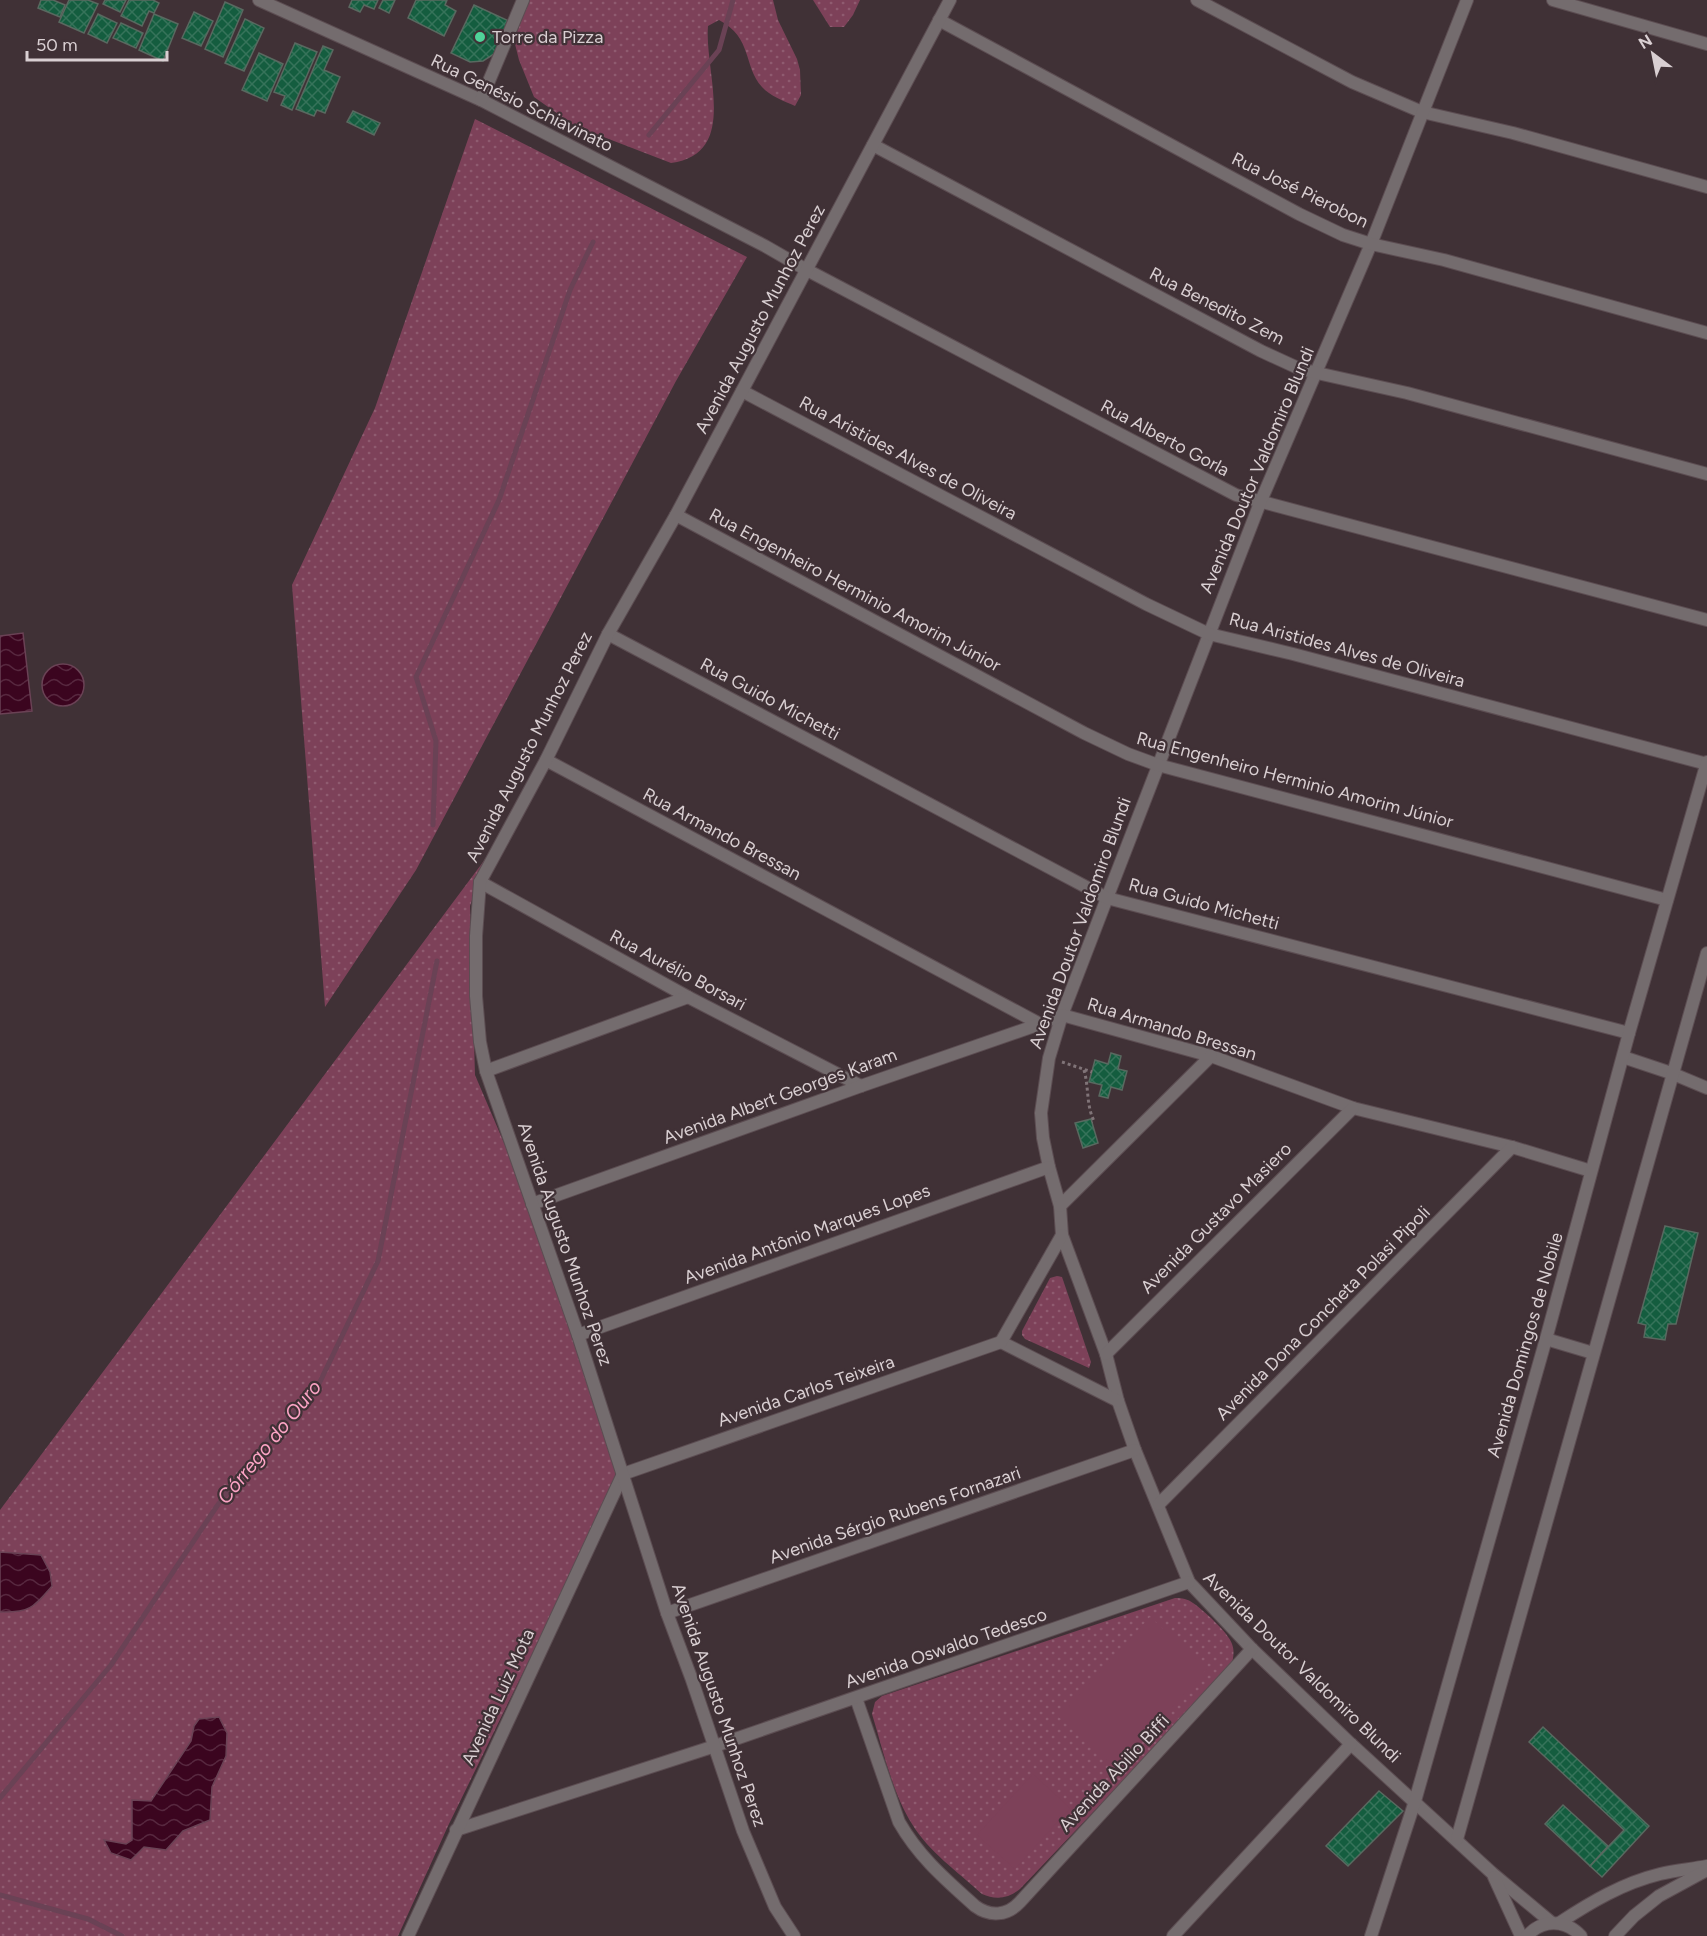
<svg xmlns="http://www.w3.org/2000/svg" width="1707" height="1936" font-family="Figtree,sans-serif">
<defs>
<pattern id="grass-dots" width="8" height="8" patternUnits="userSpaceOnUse" patternTransform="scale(1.5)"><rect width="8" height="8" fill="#7d4159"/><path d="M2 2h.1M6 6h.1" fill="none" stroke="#8f5b70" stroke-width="1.8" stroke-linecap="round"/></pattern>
<pattern id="water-waves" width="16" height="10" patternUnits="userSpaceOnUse" patternTransform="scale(1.5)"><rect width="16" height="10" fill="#3b051f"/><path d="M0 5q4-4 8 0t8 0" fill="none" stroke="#57283f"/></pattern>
<pattern id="building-cross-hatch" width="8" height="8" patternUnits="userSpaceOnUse" patternTransform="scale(1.5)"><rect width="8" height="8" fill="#145d3f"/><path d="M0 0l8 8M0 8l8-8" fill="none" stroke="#36735a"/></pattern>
</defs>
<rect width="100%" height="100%" fill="#403136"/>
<g fill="url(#grass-dots)">
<path d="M529,0h244l5,20 19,39 3,11 1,25 -6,11c-11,-5 -25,-10 -33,-19 -19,-21 -9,-49 -43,-67l-11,6c-4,46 32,128 -37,137l-96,-37 -41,-29 -15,-37 -5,-20z"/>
<polygon points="813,0 860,0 853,15 844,27 830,27"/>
<polygon points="475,119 747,257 676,381 416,870 325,1007 292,585 375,408"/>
<polygon points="486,858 470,906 475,1075 531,1206 620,1474 448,1826 398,1936 0,1936 0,1510"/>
<polygon points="1057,1276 1062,1277 1091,1362 1089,1368 1025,1339 1022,1335 1022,1331 1050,1278"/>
<path d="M1175,1598c7,0 13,1 18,5 9,6 36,30 39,41 3,8 1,15 -1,23l-211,222c-12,10 -25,11 -38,5 -24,-22 -54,-43 -70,-70 -20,-32 -29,-74 -40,-110l3,-12 7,-6z"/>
</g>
<g fill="#7d4159">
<polygon points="1150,1617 1207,1669 1116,1768 1059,1717"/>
<polygon points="1033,1774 1070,1808 1015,1869 977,1835"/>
</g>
<g fill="url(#water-waves)" stroke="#6a4255" stroke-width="1.5">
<polygon points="23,633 32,711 0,714 0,636"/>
<circle cx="63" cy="685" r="21"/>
<path d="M0,1552l41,3 9,17 2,14c-18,21 -22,27 -52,26z"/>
<polygon points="219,1717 227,1733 226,1756 212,1787 210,1820 183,1831 166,1850 144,1847 131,1860 111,1853 104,1840 126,1844 132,1840 132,1800 151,1801 191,1741 194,1726 199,1719"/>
</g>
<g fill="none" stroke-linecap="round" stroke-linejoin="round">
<g stroke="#6a4255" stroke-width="5">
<polyline points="649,135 719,50 733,0"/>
<polyline points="433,825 436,741 416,677 499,500 570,290 593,242"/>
<polyline points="0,1798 111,1665 217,1506 264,1444 317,1388 378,1261 437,961"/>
<polyline points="0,1895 88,1919 122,1936"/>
</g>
</g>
<g fill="url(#building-cross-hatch)" stroke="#596960" stroke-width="1.5">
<polygon points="41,0 53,0 65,5 60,17 38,8"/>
<polygon points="69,0 88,0 98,4 84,33 59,22"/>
<polygon points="105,0 126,0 120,12 103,4"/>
<polygon points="129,0 153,0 159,3 154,13 149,11 142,26 121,16"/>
<polygon points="352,0 378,0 374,9 364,5 360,12 349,7"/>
<polygon points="383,0 395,0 389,13 379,8"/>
<polygon points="416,0 447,0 445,5 456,11 444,36 408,18"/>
<polygon points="225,2 243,10 223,57 205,49"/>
<polygon points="474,5 509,21 494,54 483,61 470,62 451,53"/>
<polygon points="194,12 213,21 201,46 182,38"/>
<polygon points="98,14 117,23 107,43 88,34"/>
<polygon points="154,14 178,24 163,61 139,50"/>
<polygon points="245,19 264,28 244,71 225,63"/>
<polygon points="121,23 143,33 136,48 113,38"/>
<polygon points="295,43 317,52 292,110 281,105 285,96 274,92"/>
<polygon points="323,46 333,50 324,70 340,77 325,113 317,110 314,116 296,109"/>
<polygon points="259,53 283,64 267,101 242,90"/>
<polygon points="353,111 380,123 374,135 347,122"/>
<polygon points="1111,1053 1121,1056 1118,1069 1127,1071 1122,1090 1111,1087 1108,1098 1099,1096 1102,1085 1089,1082 1095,1060 1108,1064"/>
<polygon points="1091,1119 1098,1143 1083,1148 1075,1123"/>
<polygon points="1665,1226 1698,1233 1676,1324 1668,1324 1665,1340 1644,1337 1646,1325 1638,1323"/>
<polygon points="1543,1727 1649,1826 1602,1877 1590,1866 1624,1830 1529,1742"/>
<polygon points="1379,1791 1403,1811 1348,1866 1326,1846"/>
<polygon points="1563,1805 1608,1846 1590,1866 1545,1824"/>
</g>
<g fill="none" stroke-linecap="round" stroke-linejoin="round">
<g stroke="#5c4d52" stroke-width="14">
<g id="minor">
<polyline points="259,0 481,100 765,246 805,269 1236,495 1707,620"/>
<polyline points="1197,0 1352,82 1422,112 1513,133 1707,187"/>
<polyline points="1467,0 1371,244 1260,503 1107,898 1062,1015 1049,1058 1041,1113 1043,1138 1049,1167 1060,1206 1062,1235 1106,1354 1118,1401 1135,1450 1189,1582 1252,1649 1351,1744 1492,1873 1552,1923"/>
<polyline points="1553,0 1707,44"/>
<polyline points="939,20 1299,214 1343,235 1371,244 1444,260 1707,333"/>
<polyline points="481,100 523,0"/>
<polyline points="873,145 1261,351 1298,368 1317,373 1407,393 1707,474"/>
<polyline points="742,391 1146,604 1209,634 1293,654 1707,764"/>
<polyline points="676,515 1084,733 1128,754 1158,765 1667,900"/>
<polyline points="608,634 1107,898 1629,1033"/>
<polyline points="546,760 1040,1024 1062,1015 1211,1056 1353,1108 1512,1147 1591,1171"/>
<polyline points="480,882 688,997 861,1086"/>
<polyline points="1623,1057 1671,1073 1707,1088"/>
<polyline points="486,1071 688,997"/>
<polyline points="532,1204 861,1086 1040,1024"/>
<polyline points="1060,1206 1211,1056"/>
<polyline points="578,1335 1049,1167"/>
<polyline points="1546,1339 1593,1353"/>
<polyline points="1001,1342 1118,1401"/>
<polyline points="1106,1354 1353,1108"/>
<polyline points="1159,1504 1512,1147"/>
<polyline points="667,1613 1135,1450"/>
<path d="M856,1698l43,124c20,35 46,57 76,84 15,11 32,10 45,-4l232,-253"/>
<polyline points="456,1830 715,1746 1189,1582"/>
<polyline points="1457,1839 1707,953"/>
<polyline points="1494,1877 1521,1936"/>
<polyline points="408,1936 623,1474 1001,1342 1062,1235"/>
<polyline points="794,1936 775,1907 743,1831 692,1680 667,1613 578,1335 486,1071 480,1042 476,996 476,936 480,882 546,760 608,634 676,515 950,0"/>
<polyline points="1173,1936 1351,1744"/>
<polyline points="1371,1936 1415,1801 1546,1339 1629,1033 1707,762"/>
</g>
</g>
<g stroke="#5c4d52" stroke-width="14">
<g id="tertiary">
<path d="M1559,1923c32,-21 64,-40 101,-49 16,-4 32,-5 47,-8"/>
<path d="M1527,1936c15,-17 38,-17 54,0"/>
<polyline points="1615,1936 1634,1916 1659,1896 1707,1870"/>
</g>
</g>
<g stroke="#807478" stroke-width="3" stroke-dasharray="3 3" stroke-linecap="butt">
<polyline points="1062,1062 1092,1072"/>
<path d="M1084,1070c5,17 2,35 10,51l-2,1"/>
</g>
<use href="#minor" stroke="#746c6e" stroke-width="12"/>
<use href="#tertiary" stroke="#746c6e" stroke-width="12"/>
</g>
<circle fill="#4fd399" stroke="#403136" stroke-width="2" cx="480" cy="37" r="6"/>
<g text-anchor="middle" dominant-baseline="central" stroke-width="4.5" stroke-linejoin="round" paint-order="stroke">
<g font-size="18" fill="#d9cfd2" stroke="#403136" text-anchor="start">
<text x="492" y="37">Torre da Pizza</text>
</g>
<g font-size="18" fill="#d9cfd2" stroke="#403136">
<text transform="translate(522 103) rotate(26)">Rua Genésio Schiavinato</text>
<text transform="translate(1300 190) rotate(26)">Rua José Pierobon</text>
<text transform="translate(1217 306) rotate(27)">Rua Benedito Zem</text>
<text transform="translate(760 319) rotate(-62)">Avenida Augusto Munhoz Perez</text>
<text transform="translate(1165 438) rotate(28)">Rua Alberto Gorla</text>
<text transform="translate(908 458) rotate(28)">Rua Aristides Alves de Oliveira</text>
<text transform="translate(1257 470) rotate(-67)">Avenida Doutor Valdomiro Blundi</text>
<text transform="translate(855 590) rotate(28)">Rua Engenheiro Herminio Amorim Júnior</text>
<text transform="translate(1347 650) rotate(15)">Rua Aristides Alves de Oliveira</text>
<text transform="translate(770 699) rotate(28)">Rua Guido Michetti</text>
<text transform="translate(529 747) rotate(-63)">Avenida Augusto Munhoz Perez</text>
<text transform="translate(1295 780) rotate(15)">Rua Engenheiro Herminio Amorim Júnior</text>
<text transform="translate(722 834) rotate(28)">Rua Armando Bressan</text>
<text transform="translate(1204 904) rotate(15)">Rua Guido Michetti</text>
<text transform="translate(1080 923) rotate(-70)">Avenida Doutor Valdomiro Blundi</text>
<text transform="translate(678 970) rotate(28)">Rua Aurélio Borsari</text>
<text transform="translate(1172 1029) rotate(17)">Rua Armando Bressan</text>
<text transform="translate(780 1096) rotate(-20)">Avenida Albert Georges Karam</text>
<text transform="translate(1216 1218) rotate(-45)">Avenida Gustavo Masiero</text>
<text transform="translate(807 1234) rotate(-20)">Avenida Antônio Marques Lopes</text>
<text transform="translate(565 1244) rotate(71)">Avenida Augusto Munhoz Perez</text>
<text transform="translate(1323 1313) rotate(-45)">Avenida Dona Concheta Polasi Pipoli</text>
<text transform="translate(1525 1345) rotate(-74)">Avenida Domingos de Nobile</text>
<text transform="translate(806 1391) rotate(-19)">Avenida Carlos Teixeira</text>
<text transform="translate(895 1515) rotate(-19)">Avenida Sérgio Rubens Fornazari</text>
<text transform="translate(946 1648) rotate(-19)">Avenida Oswaldo Tedesco</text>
<text transform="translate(1302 1667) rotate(44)">Avenida Doutor Valdomiro Blundi</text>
<text transform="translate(498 1697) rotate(-65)">Avenida Luiz Mota</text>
<text transform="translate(719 1705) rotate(71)">Avenida Augusto Munhoz Perez</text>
<text transform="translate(1114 1773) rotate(-47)">Avenida Abilio Biffi</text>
</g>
<g font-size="20" font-style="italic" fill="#fca4c5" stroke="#403136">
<text transform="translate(269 1442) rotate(-51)">Córrego do Ouro</text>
</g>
</g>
<g transform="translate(1653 54) rotate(328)" stroke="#403136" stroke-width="4.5" paint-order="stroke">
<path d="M0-4.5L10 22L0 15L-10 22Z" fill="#d9cfd2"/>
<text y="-9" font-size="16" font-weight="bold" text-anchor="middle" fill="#d9cfd2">N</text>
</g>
<path d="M27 51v9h140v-9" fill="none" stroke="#d9cfd2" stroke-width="3"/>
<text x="36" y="51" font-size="18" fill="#d9cfd2" stroke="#403136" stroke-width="4.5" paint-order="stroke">50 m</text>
</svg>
